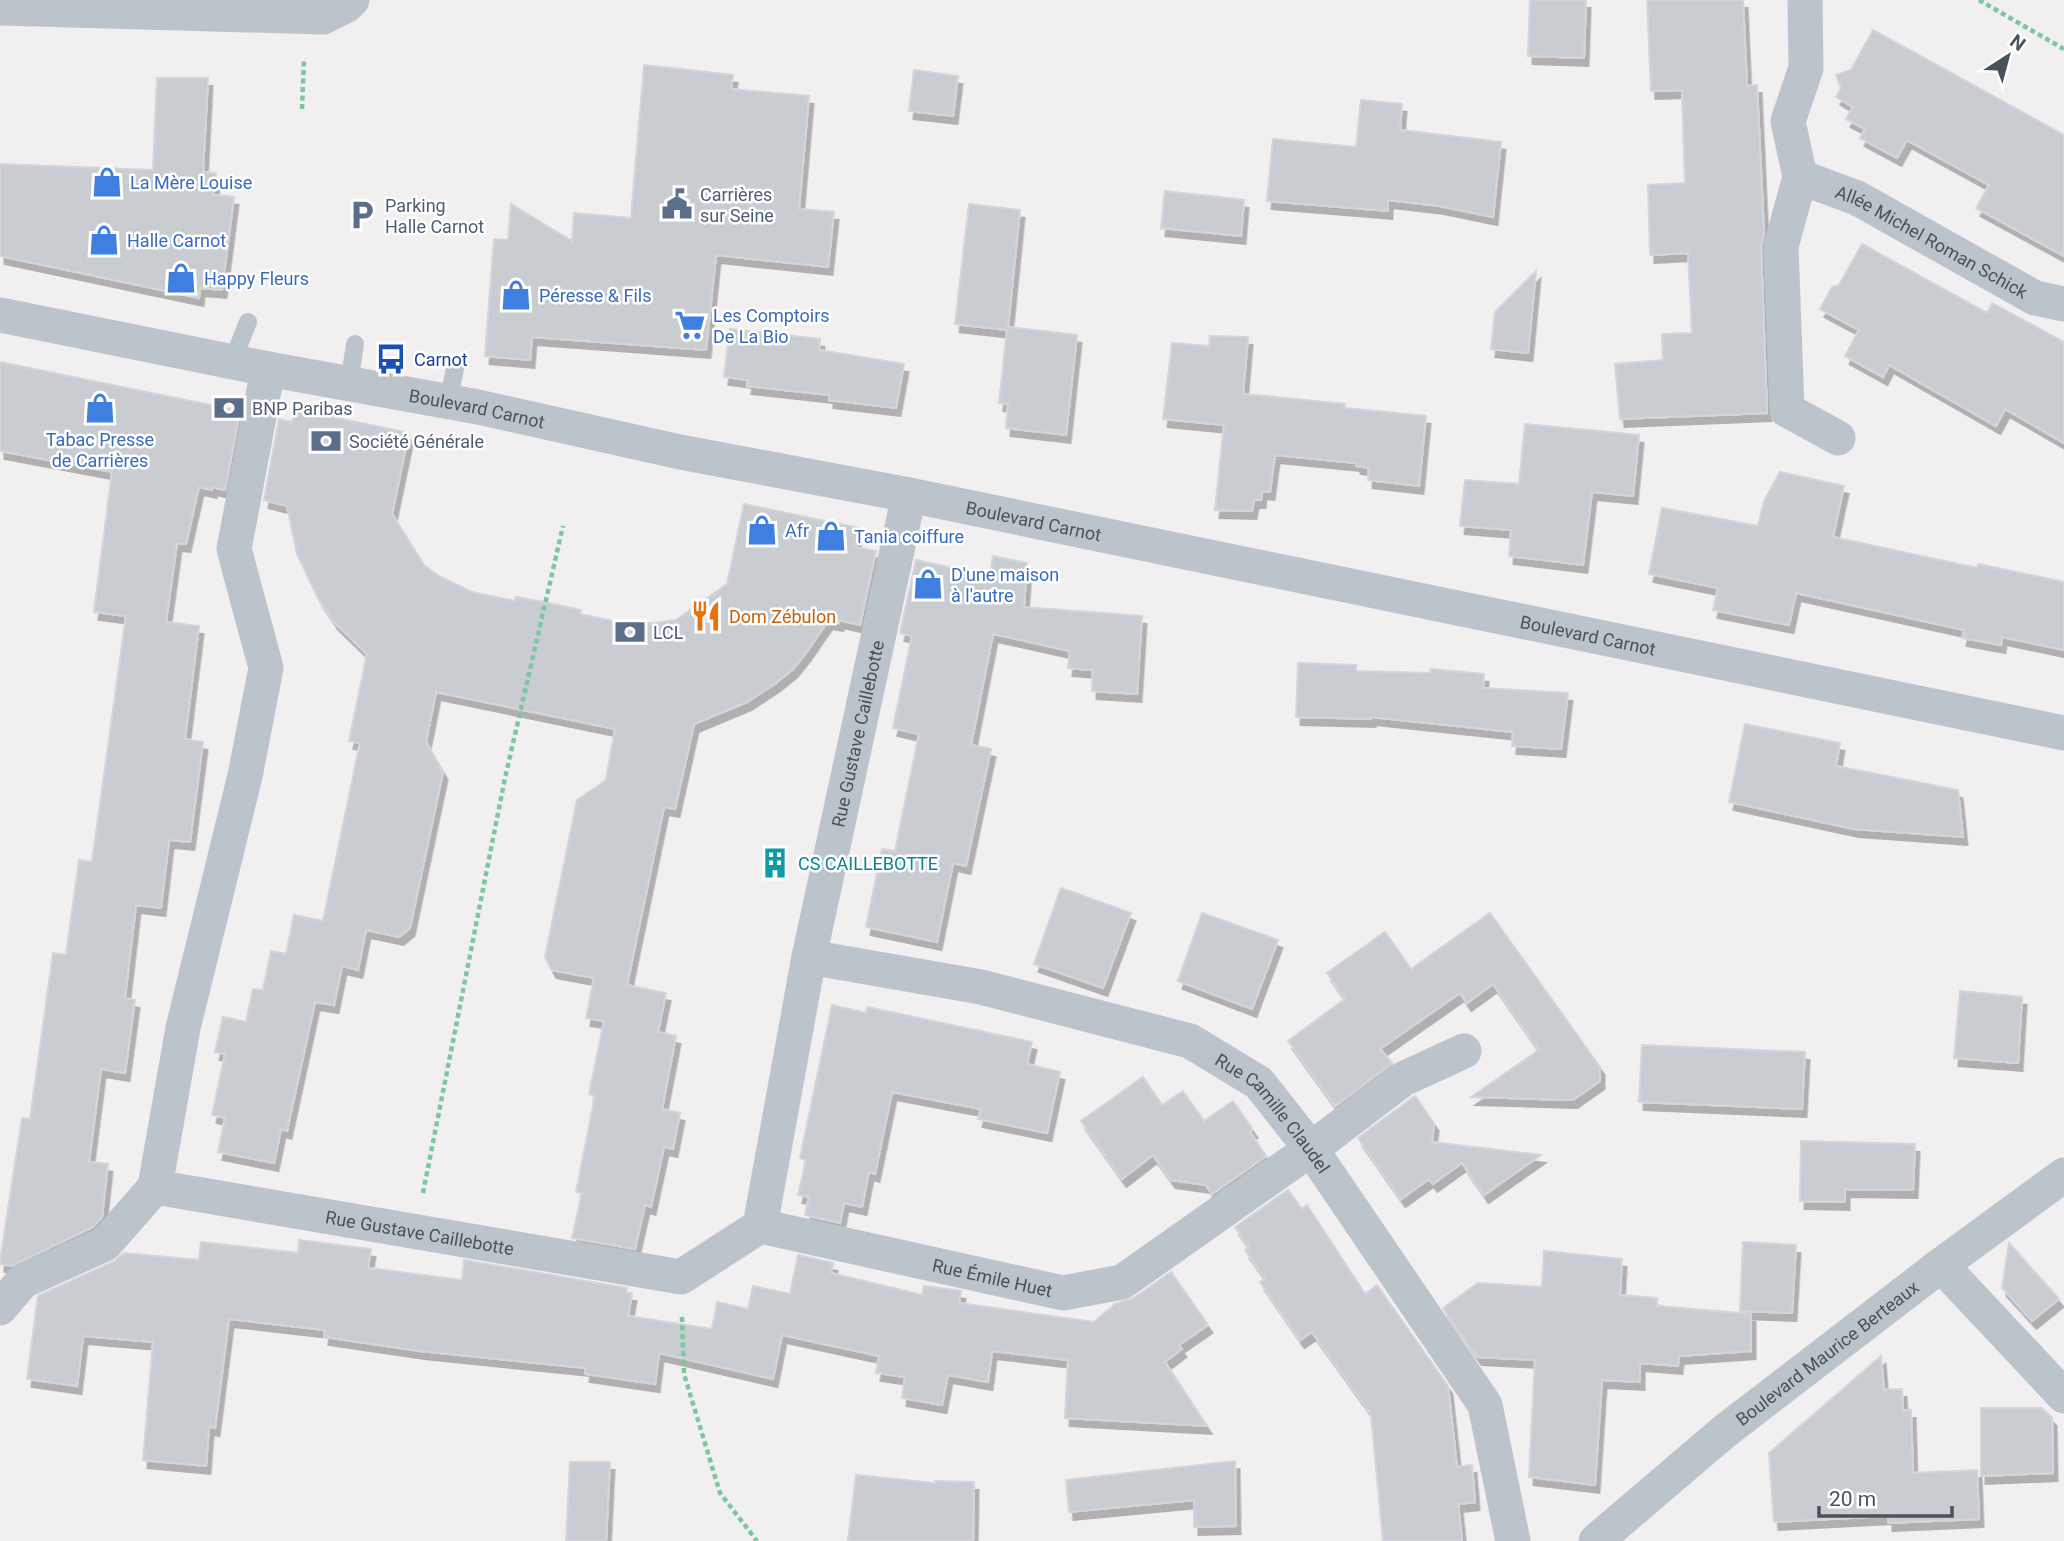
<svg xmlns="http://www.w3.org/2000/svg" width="2064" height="1541" font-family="Roboto,sans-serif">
<defs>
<filter id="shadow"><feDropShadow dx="4.5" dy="8" stdDeviation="0" flood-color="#0004"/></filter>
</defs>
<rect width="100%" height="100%" fill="#f1efef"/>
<g fill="#c9ccd1" stroke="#d3d5da" stroke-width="2" filter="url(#shadow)">
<polygon points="1530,0 1586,0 1584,58 1528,56"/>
<polygon points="1647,0 1743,0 1747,86 1757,85 1764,233 1761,247 1767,413 1620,419 1615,364 1663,360 1662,334 1692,333 1688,253 1650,255 1648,185 1685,183 1682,90 1651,91"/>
<polygon points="1873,30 2064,135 2064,256 1976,208 1989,185 1907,140 1897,158 1860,138 1865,129 1846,119 1853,107 1836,97 1841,88 1836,75 1851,70"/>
<polygon points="644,65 733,75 731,89 809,96 799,209 834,212 828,267 716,255 706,350 532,337 530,360 485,356 494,239 508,240 511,204 572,241 574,213 631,218"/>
<polygon points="914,70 958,76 953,116 909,111"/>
<polygon points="157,78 208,78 203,172 216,173 213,195 234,197 222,290 200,288 199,298 0,256 0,164 153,170"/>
<polygon points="1361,100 1402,104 1400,130 1501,142 1493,217 1439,206 1388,200 1388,211 1267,201 1273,139 1356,147"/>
<polygon points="1165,191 1244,200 1241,236 1161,228"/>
<polygon points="969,204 1020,210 1008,327 1077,335 1066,435 1006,428 1008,404 999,403 1007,330 955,324"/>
<polygon points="1862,244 1987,313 1992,303 2064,342 2064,443 2005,409 1996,426 1889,365 1883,377 1845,356 1859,330 1820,309 1832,287 1839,285"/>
<polygon points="1536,271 1528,353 1491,349 1495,312"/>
<polygon points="730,329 820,339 819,350 904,364 896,408 829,400 829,395 747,386 748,380 724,377"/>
<polygon points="1210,336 1248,337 1243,394 1345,404 1345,408 1426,416 1419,486 1368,480 1369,468 1356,466 1356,463 1275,455 1270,492 1262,491 1261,500 1254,500 1252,511 1215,510 1224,425 1163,419 1172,343 1209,346"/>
<polygon points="0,362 240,411 225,490 212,487 212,490 199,487 186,544 177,543 166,622 199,626 185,739 203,742 190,842 169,840 161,908 136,905 125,998 135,1000 125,1073 101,1069 89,1162 108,1164 102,1217 93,1227 11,1266 0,1264 0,1261 22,1118 30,1119 53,953 66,955 79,860 92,862 126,616 94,612 112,472 0,451"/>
<polygon points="295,409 409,433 392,514 424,565 439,576 472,592 515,601 516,597 544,602 581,610 580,614 623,623 653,623 676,620 727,584 744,504 859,528 854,547 876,551 860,625 839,620 839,623 828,621 806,653 793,669 776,683 747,702 694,724 675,809 664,807 627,985 666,993 658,1032 676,1036 662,1109 680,1113 673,1149 664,1147 651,1207 645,1205 635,1249 572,1238 582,1193 576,1192 595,1096 589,1094 604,1021 586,1018 594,978 552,970 545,957 577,800 606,780 615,729 436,692 426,742 443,772 410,928 399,937 366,930 358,970 342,966 334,1005 315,1002 287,1131 281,1129 274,1163 218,1152 225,1118 212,1115 225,1054 215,1052 223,1017 246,1022 253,989 263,990 271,951 286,954 294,915 323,921 360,743 349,741 367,654 334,622 318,598 297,554 287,506 264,500 279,419 292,422"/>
<polygon points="1525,424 1639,435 1633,496 1592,492 1583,565 1509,556 1511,530 1460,526 1465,480 1519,484"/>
<polygon points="1780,472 1844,486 1833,537 1977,568 1978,564 2064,582 2064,650 2002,637 2001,645 1962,638 1964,630 1796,593 1789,625 1713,610 1718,588 1649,574 1662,508 1758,526 1764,501"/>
<polygon points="993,556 1027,563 1024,607 1142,616 1137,694 1092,691 1093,670 1068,668 1070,651 993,634 971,745 991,749 966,866 953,863 937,942 866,927 882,849 895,851 919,734 893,728 912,636 900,633 916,560 990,576"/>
<polygon points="1298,663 1356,665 1356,671 1430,673 1431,669 1484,674 1483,688 1568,693 1561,749 1512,746 1513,732 1371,717 1371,719 1296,717"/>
<polygon points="1745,724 1840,743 1836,766 1958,790 1963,837 1854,829 1729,802"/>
<polygon points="1061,888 1131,913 1103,988 1034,964"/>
<polygon points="1202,913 1278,940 1252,1009 1178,981"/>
<polygon points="1490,913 1600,1067 1600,1081 1573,1100 1471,1097 1539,1050 1493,984 1467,1003 1460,993 1380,1049 1392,1063 1335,1106 1288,1041 1345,999 1327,973 1385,932 1411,969"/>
<polygon points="1960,991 2022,997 2018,1063 1954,1058"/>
<polygon points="832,1005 866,1013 867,1007 1032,1042 1027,1064 1060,1072 1047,1133 978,1119 981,1109 892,1092 875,1174 869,1172 862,1207 844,1203 840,1223 805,1215 809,1197 798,1195 806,1160 800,1158"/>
<polygon points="1642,1045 1805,1052 1802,1109 1639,1102"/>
<polygon points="1143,1077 1162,1105 1183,1091 1204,1121 1233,1101 1253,1130 1250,1132 1266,1156 1212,1194 1206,1185 1171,1180 1153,1155 1122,1179 1081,1121"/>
<polygon points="1415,1096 1434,1123 1432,1142 1541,1155 1484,1195 1462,1163 1433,1184 1429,1179 1401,1199 1358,1138"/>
<polygon points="1801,1141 1915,1144 1913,1190 1845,1189 1845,1202 1800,1201"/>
<polygon points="1288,1190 1302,1209 1307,1205 1365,1294 1377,1285 1448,1386 1457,1467 1472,1465 1475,1502 1458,1504 1462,1541 1383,1541 1371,1414 1312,1332 1300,1340 1260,1282 1265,1278 1245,1250 1249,1247 1235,1227"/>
<polygon points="299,1240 371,1249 368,1268 462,1280 464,1260 627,1288 626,1293 632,1293 628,1316 712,1329 717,1302 748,1309 753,1286 790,1294 798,1255 833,1263 831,1273 922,1295 924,1286 956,1290 961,1291 959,1303 1094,1322 1115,1304 1134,1298 1171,1272 1208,1325 1179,1345 1182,1349 1165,1362 1207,1426 1065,1418 1068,1360 992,1351 988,1382 948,1375 942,1405 902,1398 905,1377 876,1373 879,1356 782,1335 773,1379 659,1353 655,1384 585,1374 586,1368 420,1351 324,1337 325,1330 229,1319 215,1428 209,1427 206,1466 143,1460 153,1342 83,1336 77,1386 27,1379 38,1296 113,1262 124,1253 199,1260 201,1242 298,1253"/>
<polygon points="1743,1242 1796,1245 1792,1313 1740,1311"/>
<polygon points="2009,1243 2059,1299 2032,1321 2002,1288"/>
<polygon points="1544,1251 1622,1259 1620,1295 1657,1298 1657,1306 1751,1314 1751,1351 1679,1356 1678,1366 1640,1363 1640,1382 1602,1380 1595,1485 1529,1477 1535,1360 1477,1357 1443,1308 1478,1283 1542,1287"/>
<polygon points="1881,1356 1884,1390 1902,1389 1903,1410 1911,1410 1913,1473 1977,1470 1979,1519 1888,1523 1888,1516 1774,1522 1769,1453"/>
<polygon points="1981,1408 2042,1408 2052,1418 2053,1473 1981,1476"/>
<polygon points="1235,1461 1236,1526 1194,1527 1194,1500 1069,1512 1066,1480"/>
<polygon points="570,1462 610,1462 606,1541 566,1541"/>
<polygon points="856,1475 935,1483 935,1481 974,1482 973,1541 848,1541"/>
</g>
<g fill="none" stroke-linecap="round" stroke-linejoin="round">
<g stroke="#7bc7a0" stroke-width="4.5" stroke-dasharray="5 3.5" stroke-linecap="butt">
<polyline points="1979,0 2064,49"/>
<polyline points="302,109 304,58"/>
<polyline points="423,1193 505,778 563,526"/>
<polyline points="682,1317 684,1374 720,1493 757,1541"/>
</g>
<g stroke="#bcc4cb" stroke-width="18">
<polyline points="232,362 248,322"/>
<polyline points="349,384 355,344"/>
<polyline points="448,402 456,364"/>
</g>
<g stroke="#bcc4cb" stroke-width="35">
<polyline points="1805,0 1806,68 1788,121 1800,177 1781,246 1787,410 1838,438"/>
<polyline points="0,8 323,17 347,5 352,0"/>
<path id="s1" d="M1800,177l57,21 178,100 29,6"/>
<path id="s2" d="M0,315l268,54 210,38 202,45 229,43 1155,238"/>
<path id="s3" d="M268,369l-34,180 32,119 -21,108 -62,252 -28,159 526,90 79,-51 49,-269 100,-462"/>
<path id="s4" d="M809,957l172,30 209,54 69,42 52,66 174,256 28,136"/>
<path id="s5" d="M760,1226l303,67 59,-11 189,-133 92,-70 61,-28"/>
<polyline points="1941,1265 2064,1396"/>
<polyline points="0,1308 23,1281 105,1244 155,1187"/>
<path id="s6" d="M1596,1541l129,-110 216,-166 123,-90"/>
</g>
</g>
<defs>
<g id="shop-bare" transform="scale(2.415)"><path d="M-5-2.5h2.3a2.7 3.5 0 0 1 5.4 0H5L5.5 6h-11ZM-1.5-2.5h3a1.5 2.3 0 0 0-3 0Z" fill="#3f7fe0" stroke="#fff" stroke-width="2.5" paint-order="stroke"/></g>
<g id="civic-bare" transform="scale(2.415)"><path d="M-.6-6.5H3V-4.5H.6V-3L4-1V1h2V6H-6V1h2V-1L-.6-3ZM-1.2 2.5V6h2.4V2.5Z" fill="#5c6f8a" stroke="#fff" stroke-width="2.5" paint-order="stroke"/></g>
<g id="parking-bare" transform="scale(2.415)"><path d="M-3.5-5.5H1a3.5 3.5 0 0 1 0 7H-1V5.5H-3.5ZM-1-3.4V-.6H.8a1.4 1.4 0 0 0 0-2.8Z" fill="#5c6f8a" stroke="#fff" stroke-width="2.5" paint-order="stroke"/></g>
<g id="supermarket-bare" transform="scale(2.415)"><path d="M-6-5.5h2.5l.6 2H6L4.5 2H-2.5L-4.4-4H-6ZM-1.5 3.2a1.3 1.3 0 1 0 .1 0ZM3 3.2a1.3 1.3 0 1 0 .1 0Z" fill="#3f7fe0" stroke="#fff" stroke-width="2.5" paint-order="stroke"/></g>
<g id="bus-bare" transform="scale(2.415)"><path d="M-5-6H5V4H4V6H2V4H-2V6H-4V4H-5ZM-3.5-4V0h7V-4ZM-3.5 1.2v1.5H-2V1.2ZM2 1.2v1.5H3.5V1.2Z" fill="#1a4fb4" stroke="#fff" stroke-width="2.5" paint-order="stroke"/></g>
<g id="bank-bare" transform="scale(2.415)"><path d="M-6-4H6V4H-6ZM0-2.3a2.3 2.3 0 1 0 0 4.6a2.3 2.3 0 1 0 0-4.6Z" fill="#5c6f8a" stroke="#fff" stroke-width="2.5" paint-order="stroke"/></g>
<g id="restaurant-bare" transform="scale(2.415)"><path d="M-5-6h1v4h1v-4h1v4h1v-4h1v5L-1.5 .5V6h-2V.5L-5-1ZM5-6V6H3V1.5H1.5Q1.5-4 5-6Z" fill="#e8710a" stroke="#fff" stroke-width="2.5" paint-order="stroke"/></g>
<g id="building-bare" transform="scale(2.415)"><path d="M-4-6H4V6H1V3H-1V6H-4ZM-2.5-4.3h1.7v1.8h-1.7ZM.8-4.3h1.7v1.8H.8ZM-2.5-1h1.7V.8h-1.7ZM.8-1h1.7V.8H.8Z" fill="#0f9aa8" stroke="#fff" stroke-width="2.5" paint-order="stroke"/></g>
</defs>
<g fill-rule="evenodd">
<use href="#shop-bare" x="107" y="182"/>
<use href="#civic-bare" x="677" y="204"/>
<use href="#parking-bare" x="362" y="215"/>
<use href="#shop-bare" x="104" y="240"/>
<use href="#shop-bare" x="181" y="278"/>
<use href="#shop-bare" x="516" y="295"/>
<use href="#supermarket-bare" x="690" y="325"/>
<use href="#bus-bare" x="391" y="359"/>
<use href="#shop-bare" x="100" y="408"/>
<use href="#bank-bare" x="229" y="408"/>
<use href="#bank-bare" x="326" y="441"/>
<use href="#shop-bare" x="762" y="530"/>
<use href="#shop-bare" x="831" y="536"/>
<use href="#shop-bare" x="928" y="584"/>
<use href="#restaurant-bare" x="706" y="616"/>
<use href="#bank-bare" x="630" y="632"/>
<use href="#building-bare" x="775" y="863"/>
</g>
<g text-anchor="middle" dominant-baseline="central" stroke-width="5" stroke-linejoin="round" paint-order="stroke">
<g font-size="18" fill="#366cbe" stroke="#fff" text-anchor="start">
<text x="130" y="182">La Mère Louise</text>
<text x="127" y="240">Halle Carnot</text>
<text x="204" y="278">Happy Fleurs</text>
<text x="539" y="295">Péresse &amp; Fils</text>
<text x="713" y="315">Les Comptoirs<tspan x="713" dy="21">De La Bio</tspan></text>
<text x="100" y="439" text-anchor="middle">Tabac Presse<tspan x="100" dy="21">de Carrières</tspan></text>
<text x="785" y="530">Afr</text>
<text x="854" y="536">Tania coiffure</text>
<text x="951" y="574">D'une maison<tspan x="951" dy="21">à l'autre</tspan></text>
</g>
<g font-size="18" fill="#4e5e75" stroke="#fff" text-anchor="start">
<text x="700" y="194">Carrières<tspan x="700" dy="21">sur Seine</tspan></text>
<text x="385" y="205">Parking<tspan x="385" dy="21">Halle Carnot</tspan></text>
<text x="252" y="408">BNP Paribas</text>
<text x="349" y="441">Société Générale</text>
<text x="653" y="632">LCL</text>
</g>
<g font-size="18" fill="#48535b" stroke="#fff">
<text stroke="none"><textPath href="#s1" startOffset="147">Allée Michel Roman Schick</textPath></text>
<text stroke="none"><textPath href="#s2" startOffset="486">Boulevard Carnot</textPath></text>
<text stroke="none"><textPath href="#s2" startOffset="1054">Boulevard Carnot</textPath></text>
<text stroke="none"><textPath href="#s2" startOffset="1620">Boulevard Carnot</textPath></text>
<text stroke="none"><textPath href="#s3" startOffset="1967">Rue Gustave Caillebotte</textPath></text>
<text stroke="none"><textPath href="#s4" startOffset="502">Rue Camille Claudel</textPath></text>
<text stroke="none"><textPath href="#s3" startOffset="1106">Rue Gustave Caillebotte</textPath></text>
<text stroke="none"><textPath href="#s5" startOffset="238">Rue Émile Huet</textPath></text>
<text stroke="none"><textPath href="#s6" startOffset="298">Boulevard Maurice Berteaux</textPath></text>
</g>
<g font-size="18" fill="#164399" stroke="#fff" text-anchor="start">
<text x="414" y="359">Carnot</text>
</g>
<g font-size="18" fill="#c56008" stroke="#fff" text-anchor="start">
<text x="729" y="616">Dom Zébulon</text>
</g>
<g font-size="18" fill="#0d838f" stroke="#fff" text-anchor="start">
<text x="798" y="863">CS CAILLEBOTTE</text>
</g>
</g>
<g transform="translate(2008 56) rotate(36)" stroke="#ffffff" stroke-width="5" paint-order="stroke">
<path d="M0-5L12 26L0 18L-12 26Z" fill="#48535b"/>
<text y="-10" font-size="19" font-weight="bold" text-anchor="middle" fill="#48535b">N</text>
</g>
<path d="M1819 1506v10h133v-10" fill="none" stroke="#48535b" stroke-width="3.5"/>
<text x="1829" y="1506" font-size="21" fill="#48535b" stroke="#ffffff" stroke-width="5" paint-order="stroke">20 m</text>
</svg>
